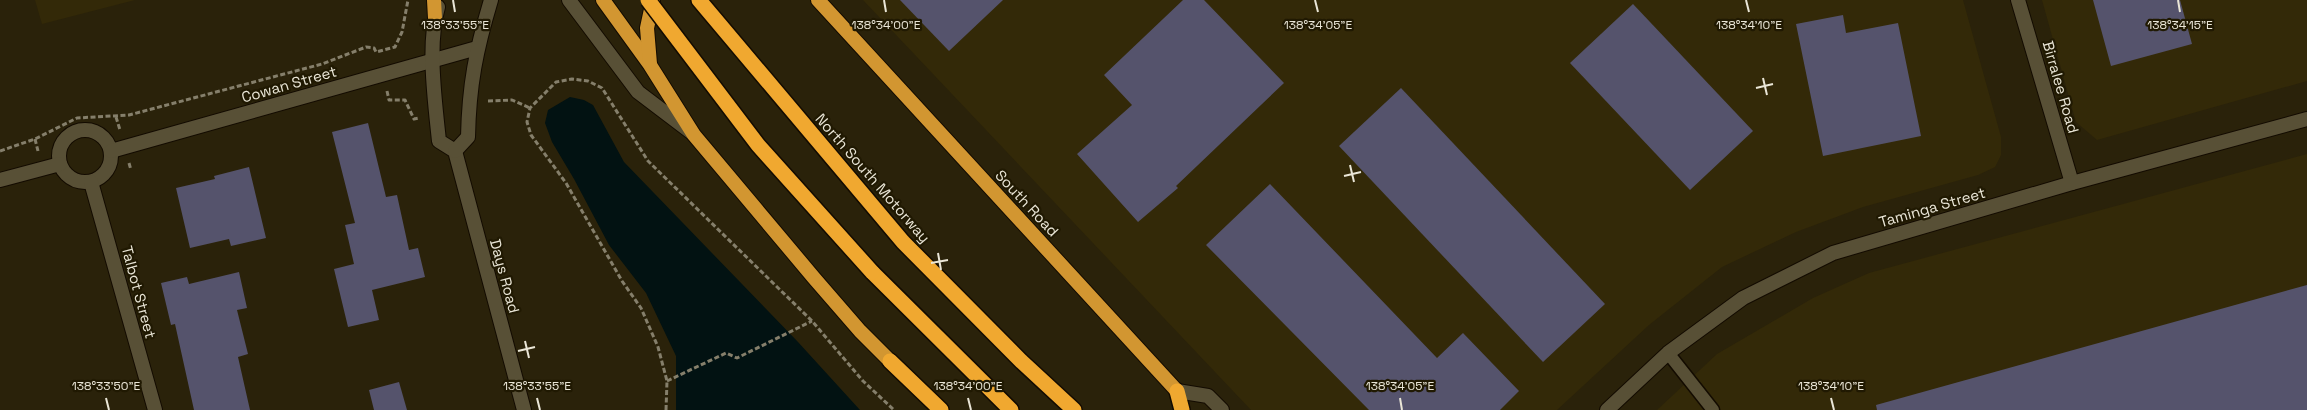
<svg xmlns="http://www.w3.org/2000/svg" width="2307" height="410" font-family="'Space Grotesk',sans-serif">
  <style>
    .built { fill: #332908 }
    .water { fill: #021212 }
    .building { fill: #55536c }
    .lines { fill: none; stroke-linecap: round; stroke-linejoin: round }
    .service-casing { stroke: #130b00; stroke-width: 15 }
    .minor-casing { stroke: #130b00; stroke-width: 16 }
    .tertiary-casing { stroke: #130b00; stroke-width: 16 }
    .trunk-casing { stroke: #130b00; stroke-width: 16 }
    .motorway-casing { stroke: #130b00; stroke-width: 18 }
    .path { stroke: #857f6b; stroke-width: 3; stroke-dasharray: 5 2.5; stroke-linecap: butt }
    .service { stroke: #585036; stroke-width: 12 }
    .minor { stroke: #585036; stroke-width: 14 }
    .tertiary { stroke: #585036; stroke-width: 14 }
    .trunk { stroke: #d29631; stroke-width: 14 }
    .motorway { stroke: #f0a830; stroke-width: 15 }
    .motorway-bridge-casing { stroke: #130b00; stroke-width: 18; stroke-linecap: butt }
    .motorway-bridge { stroke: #f0a830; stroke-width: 15 }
    .ticks { fill: none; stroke: #eae6d7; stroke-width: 2 }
    .labels { text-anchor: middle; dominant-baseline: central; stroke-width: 4.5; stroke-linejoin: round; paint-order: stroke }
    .street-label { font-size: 15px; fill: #eae6d7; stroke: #201902 }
    .ticks-label { font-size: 12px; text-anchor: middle; fill: #eae6d7; stroke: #201902; stroke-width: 4.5; stroke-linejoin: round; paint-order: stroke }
  </style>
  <rect width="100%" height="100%" fill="#2a220a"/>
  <g class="built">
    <polygon points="35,0 135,0 42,24"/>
    <polygon points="863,0 1963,0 2001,137 2001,155 1995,167 1978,175 1863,207 1796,232 1722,267 1649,325 1557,410 1251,410"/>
    <polygon points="2042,0 2307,0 2307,81 2097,140 2076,122"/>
    <polygon points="2307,154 2307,410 1657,410 1717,354 1813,298 1869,273"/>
  </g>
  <polygon class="water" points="570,97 584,100 593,105 624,162 798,342 860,410 676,410 676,356 646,293 609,245 574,179 552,142 545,123 548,110"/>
  <g class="building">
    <polygon points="900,0 1003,0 949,51"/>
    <polygon points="1183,0 1204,0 1284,83 1176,186 1178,188 1138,222 1077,154 1132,105 1104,75"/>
    <polygon points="2093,0 2180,0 2192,44 2111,66"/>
    <polygon points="1633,4 1753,131 1690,190 1570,63"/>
    <polygon points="1843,15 1846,33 1898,23 1921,136 1823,156 1796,24"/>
    <polygon points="1401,88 1605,304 1543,362 1339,146"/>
    <polygon points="368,123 386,197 397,195 409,250 418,248 425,277 372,290 379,320 348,327 334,269 354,264 345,225 355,223 332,132"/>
    <polygon points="249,167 266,238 231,246 229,239 190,248 176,188 215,179 214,176"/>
    <polygon points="1270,184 1437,358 1463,333 1519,391 1500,410 1369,410 1206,245"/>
    <polygon points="239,272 247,308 237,310 248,354 238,357 250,410 194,410 175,324 171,325 161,283 187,277 189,284"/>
    <polygon points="2307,285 2307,410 1877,410 1876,405"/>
    <polygon points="399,382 407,410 374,410 369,390"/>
  </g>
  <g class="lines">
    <g class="service-casing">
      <polyline id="service" points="1668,353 1713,410"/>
    </g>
    <g class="minor-casing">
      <g id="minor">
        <polyline points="2018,0 2072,183"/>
        <circle cx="85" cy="156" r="26"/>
        <polyline points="111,151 477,48"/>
        <polyline points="0,180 60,164"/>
        <polyline points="91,182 155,410"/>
        <polyline points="1177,391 1208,396 1222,410"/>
        <polyline points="1607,410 1668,353 1743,298 1833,253 2072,183 2307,119"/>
      </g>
    </g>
    <g class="tertiary-casing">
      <g id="tertiary">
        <polyline points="569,0 638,92 692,133"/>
        <path d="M438,7C427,44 435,102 439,141L455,151L524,410"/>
        <path d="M455,151L468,137C469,85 476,50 491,0"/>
      </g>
    </g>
    <g class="trunk-casing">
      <g id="trunk">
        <polyline points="434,0 435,18"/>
        <polyline points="603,0 650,65 694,135 814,278 860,331 890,361"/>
        <polyline points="818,0 1177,391"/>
        <polyline points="650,64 647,28 653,0"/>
      </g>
    </g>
    <g class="motorway-casing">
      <g id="motorway">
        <polyline points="699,0 903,242 1021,361 1074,410"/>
        <polyline points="872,272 1011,410"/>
        <polyline points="890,361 941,410"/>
        <polyline points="1177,391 1182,410"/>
      </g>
    </g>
    <g class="path">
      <polyline points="387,91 389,100 405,100 414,119 419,118"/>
      <polyline points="488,101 512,100 530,108"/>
      <polyline points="116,117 120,130"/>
      <polyline points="35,139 38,151"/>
      <polyline points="0,151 35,139 77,118 129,115 322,64 366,47 374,48 376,52 395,47 402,32 408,0"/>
      <polyline points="129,163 131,170"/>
      <polyline points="667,381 726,353 737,358 812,321"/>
      <polyline points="666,410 667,381 658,347 641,308 622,281 566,183 531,135 527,122 530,108 556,82 572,79 588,81 602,88 648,161 812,321 863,381 894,410"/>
    </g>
    <use href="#service" class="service"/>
    <use href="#minor" class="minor"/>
    <use href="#tertiary" class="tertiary"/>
    <use href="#trunk" class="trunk"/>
    <use href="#motorway" class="motorway"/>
    <g class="motorway-bridge-casing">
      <polyline id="motorway-bridge" points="648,0 758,145 872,272"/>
    </g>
    <use href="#motorway-bridge" class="motorway-bridge"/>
  </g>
  <path class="ticks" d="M453,0L455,12M884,0L886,12M1315,0L1318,12M1746,0L1749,12M2178,0L2180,12M1763,78L1767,95M1756,88L1773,84M1350,165L1354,182M1344,176L1361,172M938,253L941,270M931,263L948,260M525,341L529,358M518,351L535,347M106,398L109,410M537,398L540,410M968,398L971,410M1400,398L1402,410M1831,398L1834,410"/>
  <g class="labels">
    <g class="street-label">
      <text transform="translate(289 84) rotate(-16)">Cowan Street</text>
      <text transform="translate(2061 87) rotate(74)">Birralee Road</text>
      <text transform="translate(873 178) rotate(49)">North South Motorway</text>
      <text transform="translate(1027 203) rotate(47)">South Road</text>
      <text transform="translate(1932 207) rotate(-16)">Taminga Street</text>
      <text transform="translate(505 276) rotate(75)">Days Road</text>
      <text transform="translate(139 292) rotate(75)">Talbot Street</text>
    </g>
  </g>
  <g class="ticks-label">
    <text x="455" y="29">138°33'55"E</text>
    <text x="886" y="29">138°34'00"E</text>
    <text x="1318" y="29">138°34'05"E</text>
    <text x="1749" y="29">138°34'10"E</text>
    <text x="2180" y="29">138°34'15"E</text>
    <text x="106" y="390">138°33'50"E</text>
    <text x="537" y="390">138°33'55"E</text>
    <text x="968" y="390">138°34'00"E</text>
    <text x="1400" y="390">138°34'05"E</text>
    <text x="1831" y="390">138°34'10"E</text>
  </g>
</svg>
